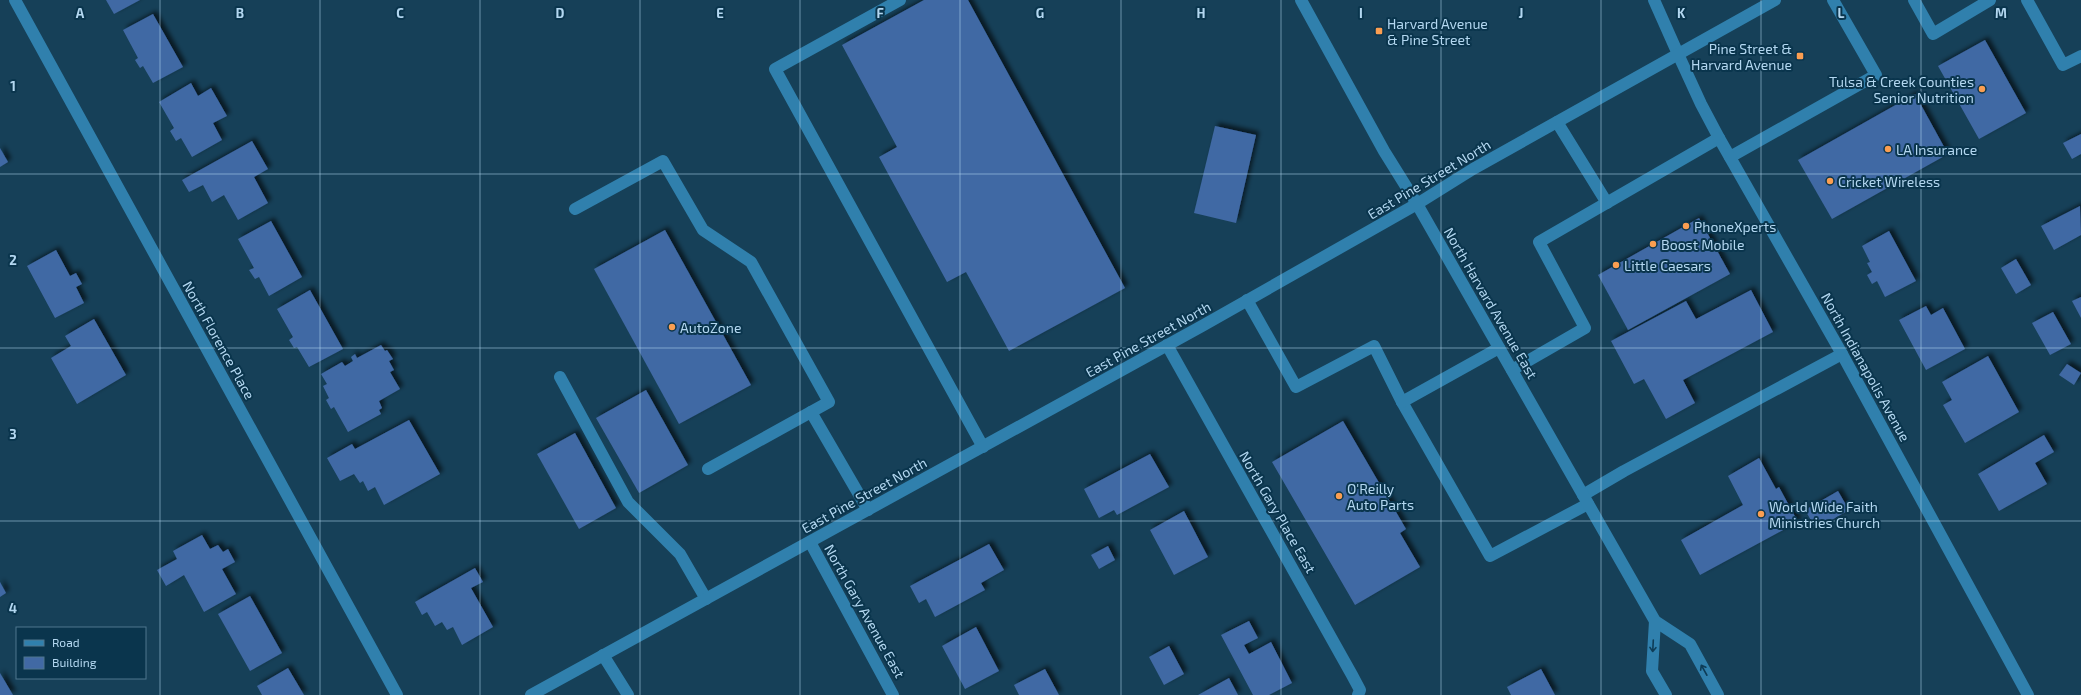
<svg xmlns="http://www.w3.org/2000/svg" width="2081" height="695" font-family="'Exo 2',sans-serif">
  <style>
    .building { fill: #4169a4; filter: url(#shadow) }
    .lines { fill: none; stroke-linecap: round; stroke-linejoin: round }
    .lane { stroke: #3080ad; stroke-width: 12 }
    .street { stroke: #3080ad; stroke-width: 12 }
    .secondary { stroke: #3080ad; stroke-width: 12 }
    .oneway { stroke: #0e3c57 }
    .grid { fill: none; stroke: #b3d7f0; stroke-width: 1; stroke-opacity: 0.55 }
    .poi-dot { fill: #fb9e51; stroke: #0a354d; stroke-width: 1.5 }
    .labels { text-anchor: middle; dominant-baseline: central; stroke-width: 4; stroke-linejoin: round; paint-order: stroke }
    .poi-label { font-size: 14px; fill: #b3d7f0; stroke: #0a354d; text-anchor: start }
    .street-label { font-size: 14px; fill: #b3d7f0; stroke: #0a354d }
    .grid-label { font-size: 13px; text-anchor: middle; font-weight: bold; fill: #b3d7f0; stroke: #0a354d; stroke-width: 4; stroke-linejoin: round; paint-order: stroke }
  </style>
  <defs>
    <filter id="shadow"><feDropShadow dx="3.5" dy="-3.5" stdDeviation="2" flood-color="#0009"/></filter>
  </defs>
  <rect width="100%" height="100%" fill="#164058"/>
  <g class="building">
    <polygon points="106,0 140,0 114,14"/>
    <polygon points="924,0 968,0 1125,288 1009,351 966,272 947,282 879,157 897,147 842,45"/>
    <polygon points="153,14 183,67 153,83 143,66 140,68 135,60 138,58 123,30"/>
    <polygon points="1985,40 2026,113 1979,139 1938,66"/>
    <polygon points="191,83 198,96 211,88 227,116 213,123 222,140 192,157 181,138 176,141 170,131 174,128 159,102"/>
    <polygon points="1915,94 1948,154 1832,219 1798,160"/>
    <polygon points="1215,126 1256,135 1236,223 1194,213"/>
    <polygon points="2081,134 2081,154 2072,159 2063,143"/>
    <polygon points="252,141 268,169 254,177 268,203 238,220 224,195 212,202 203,185 189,192 182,180"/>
    <polygon points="0,148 8,162 0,167"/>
    <polygon points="2080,206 2081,235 2054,250 2041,226"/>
    <polygon points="1699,218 1730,274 1628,330 1598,275"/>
    <polygon points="271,221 302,277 269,296 259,277 255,279 249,270 254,268 238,239"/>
    <polygon points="665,230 751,385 679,424 594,269"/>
    <polygon points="1889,231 1916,281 1885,297 1877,281 1872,284 1867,275 1872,272 1867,263 1870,262 1862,246"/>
    <polygon points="56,250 70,276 76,273 82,284 76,287 84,303 55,318 27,266"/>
    <polygon points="2016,259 2031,285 2016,294 2001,268"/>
    <polygon points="310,290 343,349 309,367 297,347 294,348 289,340 293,337 277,309"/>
    <polygon points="1751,290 1773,332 1683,380 1695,403 1666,419 1644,379 1634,384 1611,341 1686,301 1696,319"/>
    <polygon points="2081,297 2081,318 2072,301"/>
    <polygon points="1926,306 1931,315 1943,308 1965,349 1926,370 1899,320"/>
    <polygon points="2053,312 2071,344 2050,355 2032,323"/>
    <polygon points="94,319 126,375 77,404 51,358 71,346 65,336"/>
    <polygon points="381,345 385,351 387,350 393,359 389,361 394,370 390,372 400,389 379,401 382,408 379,410 381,414 348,432 334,407 331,409 326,400 329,398 323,386 327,384 321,374 342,362 345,366 353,361 351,357 355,354 357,358"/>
    <polygon points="1988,356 2019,412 1965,443 1943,405 1952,400 1942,382"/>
    <polygon points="2067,364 2081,373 2074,385 2059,375"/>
    <polygon points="646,390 688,465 639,493 596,418"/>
    <polygon points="409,420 440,474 384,505 375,487 368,491 363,481 360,483 354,474 340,481 327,458 352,444 355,449"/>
    <polygon points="1343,421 1406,529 1400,533 1420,567 1355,605 1272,462"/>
    <polygon points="575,433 616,508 579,529 537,454"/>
    <polygon points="2044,435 2054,452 2035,463 2047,484 1999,511 1978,474"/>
    <polygon points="1150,454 1169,487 1117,515 1114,510 1099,518 1084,489"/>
    <polygon points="1759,458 1776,489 1779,487 1798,522 1700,575 1681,540 1743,505 1728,476"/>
    <polygon points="1838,491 1849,510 1816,529 1805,510"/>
    <polygon points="1184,511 1208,557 1174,575 1150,530"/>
    <polygon points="202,535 210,549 218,545 223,552 228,549 235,562 222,569 236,594 204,612 184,575 166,586 157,570 177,559 173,551"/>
    <polygon points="989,544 1004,570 981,583 985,590 935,617 926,599 919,603 910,586"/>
    <polygon points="1108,546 1115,560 1099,569 1091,555"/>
    <polygon points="475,568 483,582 471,588 493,627 462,645 453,627 447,630 442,622 435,626 427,612 422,615 415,602"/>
    <polygon points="0,582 6,593 0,597"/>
    <polygon points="250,596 282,653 250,671 218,614"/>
    <polygon points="1249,621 1258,638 1244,645 1249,654 1271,642 1292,683 1269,695 1253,695 1221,635"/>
    <polygon points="976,627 999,671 965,689 942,646"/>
    <polygon points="1169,646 1184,674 1164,685 1149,657"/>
    <polygon points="288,668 304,695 262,695 257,686"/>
    <polygon points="1045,669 1059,695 1019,695 1014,685"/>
    <polygon points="1541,669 1555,695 1511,695 1507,687"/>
    <polygon points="0,673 13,695 0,695"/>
    <polygon points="1229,678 1238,695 1198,695"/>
  </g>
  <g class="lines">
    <g class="lane">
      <polyline points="900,0 775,69 983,447"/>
      <polyline points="1654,0 1678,54"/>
      <polyline points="1914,0 1933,34 1990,0"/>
      <polyline points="2027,0 2063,65 2081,56"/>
      <polyline points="1557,122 1607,203"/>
      <polyline points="1730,157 1876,75 1833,0"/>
      <polyline points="575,209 663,161 703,230 751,262 829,402 708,469"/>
      <polyline points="1247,300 1296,387 1374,346 1402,402 1490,556 1588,504"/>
      <polyline points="1512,370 1585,328 1539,242 1719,138"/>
      <polyline points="560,377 628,502 680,554 706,599"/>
      <polyline points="1402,402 1499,348"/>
      <polyline points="811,412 868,510"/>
      <polyline points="1583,495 1624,471 1842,354"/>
      <polyline points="603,655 628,695"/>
    </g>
    <g class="street">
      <polyline points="15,0 397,695"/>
      <polyline points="1678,54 1701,104 1719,138 1842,354 2028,695"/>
      <polyline points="1167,345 1352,675 1360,690 1358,695"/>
      <polyline points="810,542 893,695"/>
    </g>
    <g class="secondary">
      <polyline points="1301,0 1384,151 1417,204 1655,621 1690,644 1718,695"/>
      <polyline points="1655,621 1652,671 1666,695"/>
      <polyline points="531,695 1202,326 1417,204 1473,169 1775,0"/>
    </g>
  </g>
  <defs><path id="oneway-shaft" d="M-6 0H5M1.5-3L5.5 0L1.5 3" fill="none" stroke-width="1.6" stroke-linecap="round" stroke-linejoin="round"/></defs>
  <g class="oneway">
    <use href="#oneway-shaft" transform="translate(1653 646) rotate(93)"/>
    <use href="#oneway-shaft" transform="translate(1704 670) rotate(-119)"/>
  </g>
  <path class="grid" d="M160,0V695M320,0V695M480,0V695M640,0V695M800,0V695M960,0V695M1121,0V695M1281,0V695M1441,0V695M1601,0V695M1761,0V695M1921,0V695M0,174H2081M0,348H2081M0,521H2081"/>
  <g class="poi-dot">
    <rect x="1375" y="27" width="8" height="8" rx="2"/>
    <rect x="1796" y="52" width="8" height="8" rx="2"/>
    <circle cx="1982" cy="89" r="4"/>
    <circle cx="1888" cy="149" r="4"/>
    <circle cx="1830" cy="181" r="4"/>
    <circle cx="1686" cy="226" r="4"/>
    <circle cx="1653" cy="244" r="4"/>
    <circle cx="1616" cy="265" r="4"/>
    <circle cx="672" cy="327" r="4"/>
    <circle cx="1339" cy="496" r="4"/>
    <circle cx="1761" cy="514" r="4"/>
  </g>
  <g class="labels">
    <g class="poi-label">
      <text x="1387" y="23">Harvard Avenue<tspan x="1387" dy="16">&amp; Pine Street</tspan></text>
      <text x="1792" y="48" text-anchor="end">Pine Street &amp;<tspan x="1792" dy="16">Harvard Avenue</tspan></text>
      <text x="1974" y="81" text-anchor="end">Tulsa &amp; Creek Counties<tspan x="1974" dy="16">Senior Nutrition</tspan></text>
      <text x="1896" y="149">LA Insurance</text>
      <text x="1838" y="181">Cricket Wireless</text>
      <text x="1694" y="226">PhoneXperts</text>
      <text x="1661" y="244">Boost Mobile</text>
      <text x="1624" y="265">Little Caesars</text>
      <text x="680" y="327">AutoZone</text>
      <text x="1347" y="488">O'Reilly<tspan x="1347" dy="16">Auto Parts</tspan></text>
      <text x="1769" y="506">World Wide Faith<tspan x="1769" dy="16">Ministries Church</tspan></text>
    </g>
    <g class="street-label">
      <text transform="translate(1429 179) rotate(-31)">East Pine Street North</text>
      <text transform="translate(1491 303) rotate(60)">North Harvard Avenue East</text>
      <text transform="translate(1148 339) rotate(-29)">East Pine Street North</text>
      <text transform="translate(219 340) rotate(61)">North Florence Place</text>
      <text transform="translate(1866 367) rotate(61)">North Indianapolis Avenue</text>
      <text transform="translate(864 495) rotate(-29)">East Pine Street North</text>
      <text transform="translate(1278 512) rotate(60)">North Gary Place East</text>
      <text transform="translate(865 611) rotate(61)">North Gary Avenue East</text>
    </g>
  </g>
  <g class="grid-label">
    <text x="80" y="18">A</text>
    <text x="240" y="18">B</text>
    <text x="400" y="18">C</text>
    <text x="560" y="18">D</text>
    <text x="720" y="18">E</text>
    <text x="880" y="18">F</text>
    <text x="1040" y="18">G</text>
    <text x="1201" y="18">H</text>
    <text x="1361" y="18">I</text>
    <text x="1521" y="18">J</text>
    <text x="1681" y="18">K</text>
    <text x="1841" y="18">L</text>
    <text x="2001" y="18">M</text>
    <text x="13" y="91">1</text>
    <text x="13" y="265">2</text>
    <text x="13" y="439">3</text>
    <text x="13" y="613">4</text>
  </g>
  <rect x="16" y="627" width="130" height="52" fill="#0a354d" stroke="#4e768e"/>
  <rect x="24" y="640" width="20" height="6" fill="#3080ad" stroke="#4e768e"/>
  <text x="52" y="647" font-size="12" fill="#b3d7f0">Road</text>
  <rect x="24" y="657" width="20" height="12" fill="#4169a4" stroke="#4e768e"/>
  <text x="52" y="667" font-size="12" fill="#b3d7f0">Building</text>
</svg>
